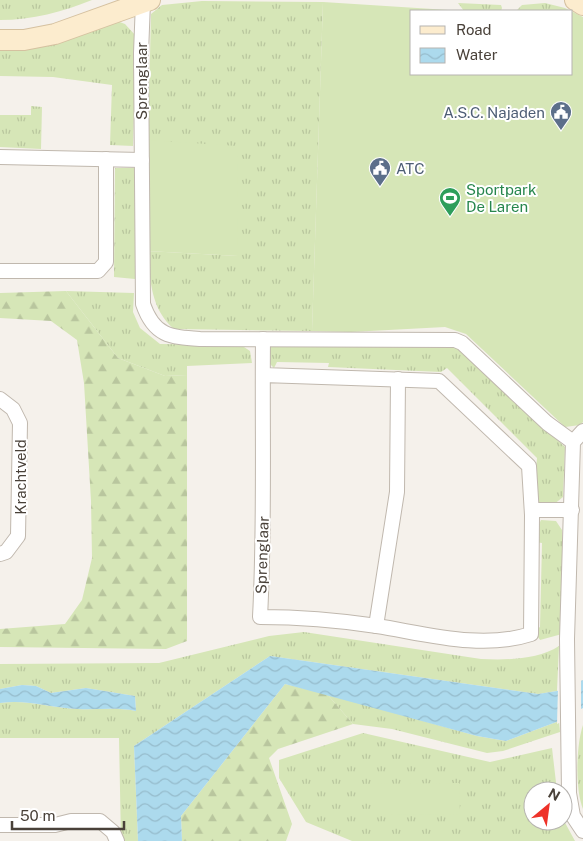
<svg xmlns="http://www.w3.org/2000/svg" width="583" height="841" font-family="'Public Sans',sans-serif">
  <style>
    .grass { fill: url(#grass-tufts) }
    .forest { fill: url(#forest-firs) }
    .pitch { fill: #d6e6b7 }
    .water { fill: url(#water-waves) }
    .pier { fill: #f5f1eb }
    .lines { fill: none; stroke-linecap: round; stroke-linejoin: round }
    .street-casing { stroke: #c0b8ae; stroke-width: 16 }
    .secondary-casing { stroke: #d5c1a0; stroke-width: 22 }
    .street { stroke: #fff; stroke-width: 14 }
    .secondary { stroke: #fcecce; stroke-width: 20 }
    .labels { text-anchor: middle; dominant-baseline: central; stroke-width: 4; stroke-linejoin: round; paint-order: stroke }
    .street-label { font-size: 15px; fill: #494139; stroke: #fff }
    .service-label { font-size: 15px; fill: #4e5e75; stroke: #fff; text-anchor: end }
    .leisure-label { font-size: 15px; fill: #27864d; stroke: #fff; text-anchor: start }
  </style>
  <defs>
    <pattern id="grass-tufts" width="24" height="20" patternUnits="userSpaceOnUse" patternTransform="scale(1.25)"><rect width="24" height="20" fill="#d6e6b7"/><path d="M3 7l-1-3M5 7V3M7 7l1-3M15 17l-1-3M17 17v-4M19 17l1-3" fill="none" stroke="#b9c69e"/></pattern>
    <pattern id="forest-firs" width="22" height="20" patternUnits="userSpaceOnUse" patternTransform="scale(1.25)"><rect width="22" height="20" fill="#d6e6b7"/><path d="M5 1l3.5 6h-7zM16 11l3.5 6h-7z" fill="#b9c69e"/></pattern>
    <pattern id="water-waves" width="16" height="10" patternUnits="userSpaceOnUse" patternTransform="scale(1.25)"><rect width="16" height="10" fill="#acdaed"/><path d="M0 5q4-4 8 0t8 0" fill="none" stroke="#96bccc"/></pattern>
  </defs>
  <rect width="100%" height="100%" fill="#f5f1eb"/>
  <g class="grass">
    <path d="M0,0H92C62,12 33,20 0,20Z"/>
    <path d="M202,1L323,2L312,331L174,329C150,308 151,281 147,251L238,256L148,140L151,14L162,5Z"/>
    <polygon points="458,3 501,5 502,8 501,11 464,11"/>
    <polygon points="545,3 565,8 583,17 583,51 572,48 572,11 516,11 522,5"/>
    <polygon points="117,21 125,24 136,36 133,146 110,145 112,85 53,77 0,76 0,44"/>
    <polygon points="31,106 42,107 41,149 0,147 0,115 31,115"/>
    <polygon points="115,168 137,168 135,279 114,277"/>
    <polygon points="66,291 134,293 133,312 140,328 160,344 241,345 250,351 252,363 187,366 187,375 165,376 118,358"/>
    <polygon points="274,344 444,346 459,349 565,447 563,497 553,505 539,504 534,499 537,458 447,368 441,372 328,367 329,363 277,362 274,368 267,361 266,351"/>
    <polygon points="541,520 556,521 562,530 562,634 540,640 534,631 540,627 542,543 535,542 536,530"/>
    <path d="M304,632L481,659C506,660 538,660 559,646L557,691L538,694L270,656L134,746L138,841H121L119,738H0V703C27,699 51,708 78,709C98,710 116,707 136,711L135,696L86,688L51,693L36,686L22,685L0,689V664L159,663L269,636Z"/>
    <polygon points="327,694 477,736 506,741 559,721 560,732 503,751 487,753 392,729 353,724"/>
    <path d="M583,725V809C575,790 576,745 583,725Z"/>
    <polygon points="363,733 490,762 552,748 557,791 533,791 533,821 563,821 563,819 575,841 352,841 306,822 279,778 279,760"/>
  </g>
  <g class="forest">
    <polygon points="66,291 118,358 165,376 187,375 187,641 166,649 0,647 0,629 65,624 82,600 92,558 91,501 84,383 77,340 51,321 0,318 0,293"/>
    <polygon points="285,684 327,694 353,724 278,749 269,758 292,824 286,841 182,841 181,816"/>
  </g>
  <g class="pitch">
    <polygon points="323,2 464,11 412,11 412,74 572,74 572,21 583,27 583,422 580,425 565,427 466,334 445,327 351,332 312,331"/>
    <polygon points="148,140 237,146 238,256 147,251"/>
    <polygon points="459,783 460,814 375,815 375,784"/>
  </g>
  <g class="water">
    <polygon points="270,656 538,694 557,691 583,680 583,708 559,721 506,741 477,736 285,684 181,816 182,841 138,841 134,746"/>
    <path d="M22,685L36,686L51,693L86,688L135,696L136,711C116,707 98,710 78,709C51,708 27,699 0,703V689Z"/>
  </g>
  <polygon class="pier" points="581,678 581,712 557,724 558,688"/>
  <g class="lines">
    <g class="street-casing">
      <g id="street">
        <path d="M143,2L141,53L143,304C154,336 170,337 200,339L455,340L462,343L547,423L573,442"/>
        <polyline points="0,157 142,160"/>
        <polyline points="0,271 98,271 106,262 106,159"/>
        <path d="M263,375L439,381L529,466L532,515L531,634C482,650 427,634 377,626C337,620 300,617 260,617C265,524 262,432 263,339"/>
        <polyline points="0,399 13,409 20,423 18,536 6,552 0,554"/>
        <polyline points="583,431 573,442 567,639 569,793 573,816 583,831"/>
        <polyline points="532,510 572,510"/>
        <polyline points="376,626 397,492 398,379"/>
        <polyline points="0,825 55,825 71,821 100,821 113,832 117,841"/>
      </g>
    </g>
    <g class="secondary-casing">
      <g id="secondary">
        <polyline points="575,0 583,5"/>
        <polyline points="0,40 24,40 55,34 150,0"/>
      </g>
    </g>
    <use href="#street" class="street"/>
    <use href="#secondary" class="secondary"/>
  </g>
  <defs>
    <g id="civic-pin" transform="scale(1.125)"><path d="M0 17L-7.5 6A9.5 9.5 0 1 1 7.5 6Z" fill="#5c6f8a" stroke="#fff"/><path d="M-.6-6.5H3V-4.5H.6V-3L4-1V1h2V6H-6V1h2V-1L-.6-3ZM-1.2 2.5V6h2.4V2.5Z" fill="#fff"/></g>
    <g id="stadium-pin" transform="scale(1.125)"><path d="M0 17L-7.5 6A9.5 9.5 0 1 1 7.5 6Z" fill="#2e9e5b" stroke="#fff"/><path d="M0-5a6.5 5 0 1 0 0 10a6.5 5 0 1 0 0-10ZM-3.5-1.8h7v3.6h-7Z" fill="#fff"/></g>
  </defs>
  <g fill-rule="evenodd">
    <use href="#civic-pin" x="561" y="112"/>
    <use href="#civic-pin" x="380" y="168"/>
    <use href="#stadium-pin" x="450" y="198"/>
  </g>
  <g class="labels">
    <g class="street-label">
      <text transform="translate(141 81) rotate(-90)">Sprenglaar</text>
      <text transform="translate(20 477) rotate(-90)">Krachtveld</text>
      <text transform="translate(262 555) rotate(-88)">Sprenglaar</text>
    </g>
    <g class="service-label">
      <text x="545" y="112">A.S.C. Najaden</text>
      <text x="396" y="168" text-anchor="start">ATC</text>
    </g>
    <g class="leisure-label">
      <text x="466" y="189">Sportpark<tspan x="466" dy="17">De Laren</tspan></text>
    </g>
  </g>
  <rect x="410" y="10" width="162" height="65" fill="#ffffff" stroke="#b6b3b0"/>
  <rect x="420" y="26" width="25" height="8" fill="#fcecce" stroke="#b6b3b0"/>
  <text x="456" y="35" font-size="15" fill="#494139">Road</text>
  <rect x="420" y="48" width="25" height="15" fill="url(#water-waves)" stroke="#b6b3b0"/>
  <text x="456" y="60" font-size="15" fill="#494139">Water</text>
  <g transform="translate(548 806) rotate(29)"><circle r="24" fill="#ffffff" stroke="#b6b3b0"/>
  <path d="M0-4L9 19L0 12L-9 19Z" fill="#ee3229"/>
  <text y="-8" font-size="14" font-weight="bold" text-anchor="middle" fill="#494139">N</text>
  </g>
  <path d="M12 821v8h112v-8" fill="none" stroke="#494139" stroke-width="2.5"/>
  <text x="20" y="821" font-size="15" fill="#494139" stroke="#ffffff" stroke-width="4" paint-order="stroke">50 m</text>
</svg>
